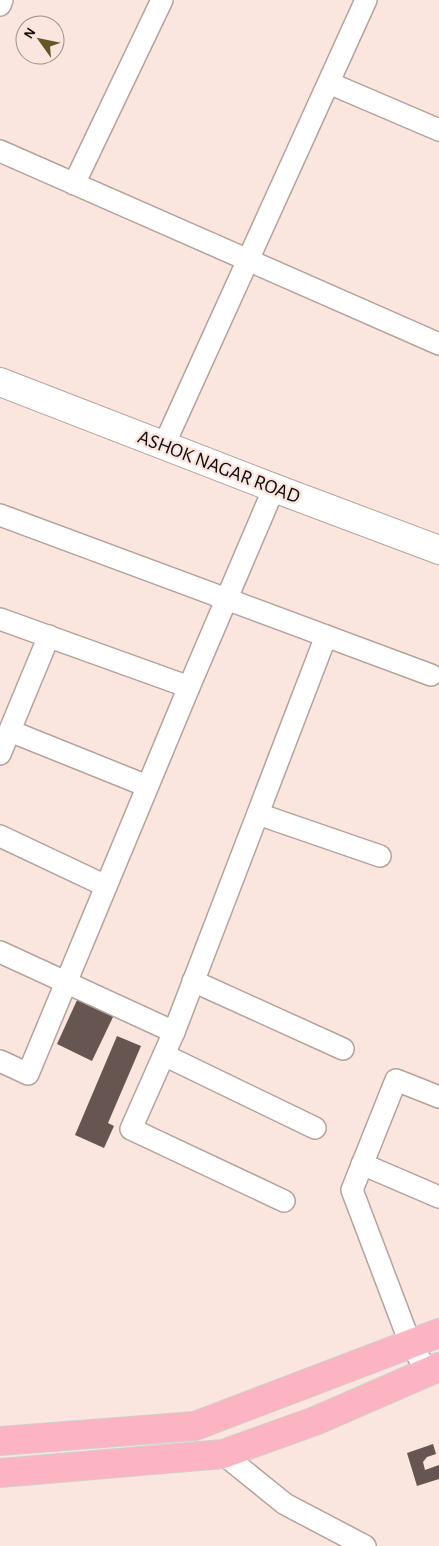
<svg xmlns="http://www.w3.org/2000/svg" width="439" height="1546" font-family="'Alegreya Sans',sans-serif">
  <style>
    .building { fill: #665551 }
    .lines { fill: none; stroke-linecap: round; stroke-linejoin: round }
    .street-casing { stroke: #b4a29b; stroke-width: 24 }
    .secondary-casing { stroke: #b4a29b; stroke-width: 30 }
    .primary-casing { stroke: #d0cfce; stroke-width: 30 }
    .street { stroke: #fff; stroke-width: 21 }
    .secondary { stroke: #fff; stroke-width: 28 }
    .primary { stroke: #fcb3c2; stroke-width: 28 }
    .labels { text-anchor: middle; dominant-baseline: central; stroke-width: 5; stroke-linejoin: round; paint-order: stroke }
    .street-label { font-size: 20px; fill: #130d0b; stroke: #fae6df }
  </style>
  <rect width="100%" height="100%" fill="#fae6df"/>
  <g class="building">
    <polygon points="78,998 114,1015 92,1061 57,1044"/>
    <polygon points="117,1036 141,1046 108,1123 114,1126 104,1148 75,1135"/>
    <polygon points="433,1444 436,1454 427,1457 423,1462 425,1470 439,1465 439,1479 417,1486 407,1453"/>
  </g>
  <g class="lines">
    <g class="street-casing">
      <g id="street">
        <polyline points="0,5 2,0"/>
        <polyline points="329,83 439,130"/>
        <polyline points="0,151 439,344"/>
        <polyline points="74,184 162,0"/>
        <polyline points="164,445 366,0"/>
        <polyline points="0,515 431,675"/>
        <polyline points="0,619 189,687"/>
        <polyline points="10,731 147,786"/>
        <polyline points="0,754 49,636"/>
        <polyline points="258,814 380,856"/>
        <polyline points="0,836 106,886"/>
        <polyline points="0,952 174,1032 326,636"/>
        <polyline points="193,981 343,1049"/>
        <polyline points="174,1032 131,1129 284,1201"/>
        <polyline points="164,1055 315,1128"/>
        <polyline points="0,1061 28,1074 189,687 274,488"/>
        <polyline points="362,1164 439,1197"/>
        <polyline points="427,1371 410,1343 352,1190 396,1080 439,1097"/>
        <polyline points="223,1454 285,1504 365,1546"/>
      </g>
    </g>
    <g class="secondary-casing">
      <polyline id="secondary" points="0,382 274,488 439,550"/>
    </g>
    <g class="primary-casing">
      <g id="primary">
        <polyline points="0,1441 195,1426 439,1333"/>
        <polyline points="0,1473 223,1454 315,1421 439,1367"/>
      </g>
    </g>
    <use href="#street" class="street"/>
    <use href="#secondary" class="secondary"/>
    <use href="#primary" class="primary"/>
  </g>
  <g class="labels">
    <g class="street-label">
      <text transform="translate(219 467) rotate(21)">ASHOK NAGAR ROAD</text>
    </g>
  </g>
  <g transform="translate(40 40) rotate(303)"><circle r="24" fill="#fae6df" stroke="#9e8f8a"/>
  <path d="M0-4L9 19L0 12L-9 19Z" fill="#645724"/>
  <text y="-8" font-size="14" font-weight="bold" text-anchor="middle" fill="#130d0b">N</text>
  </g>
</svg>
